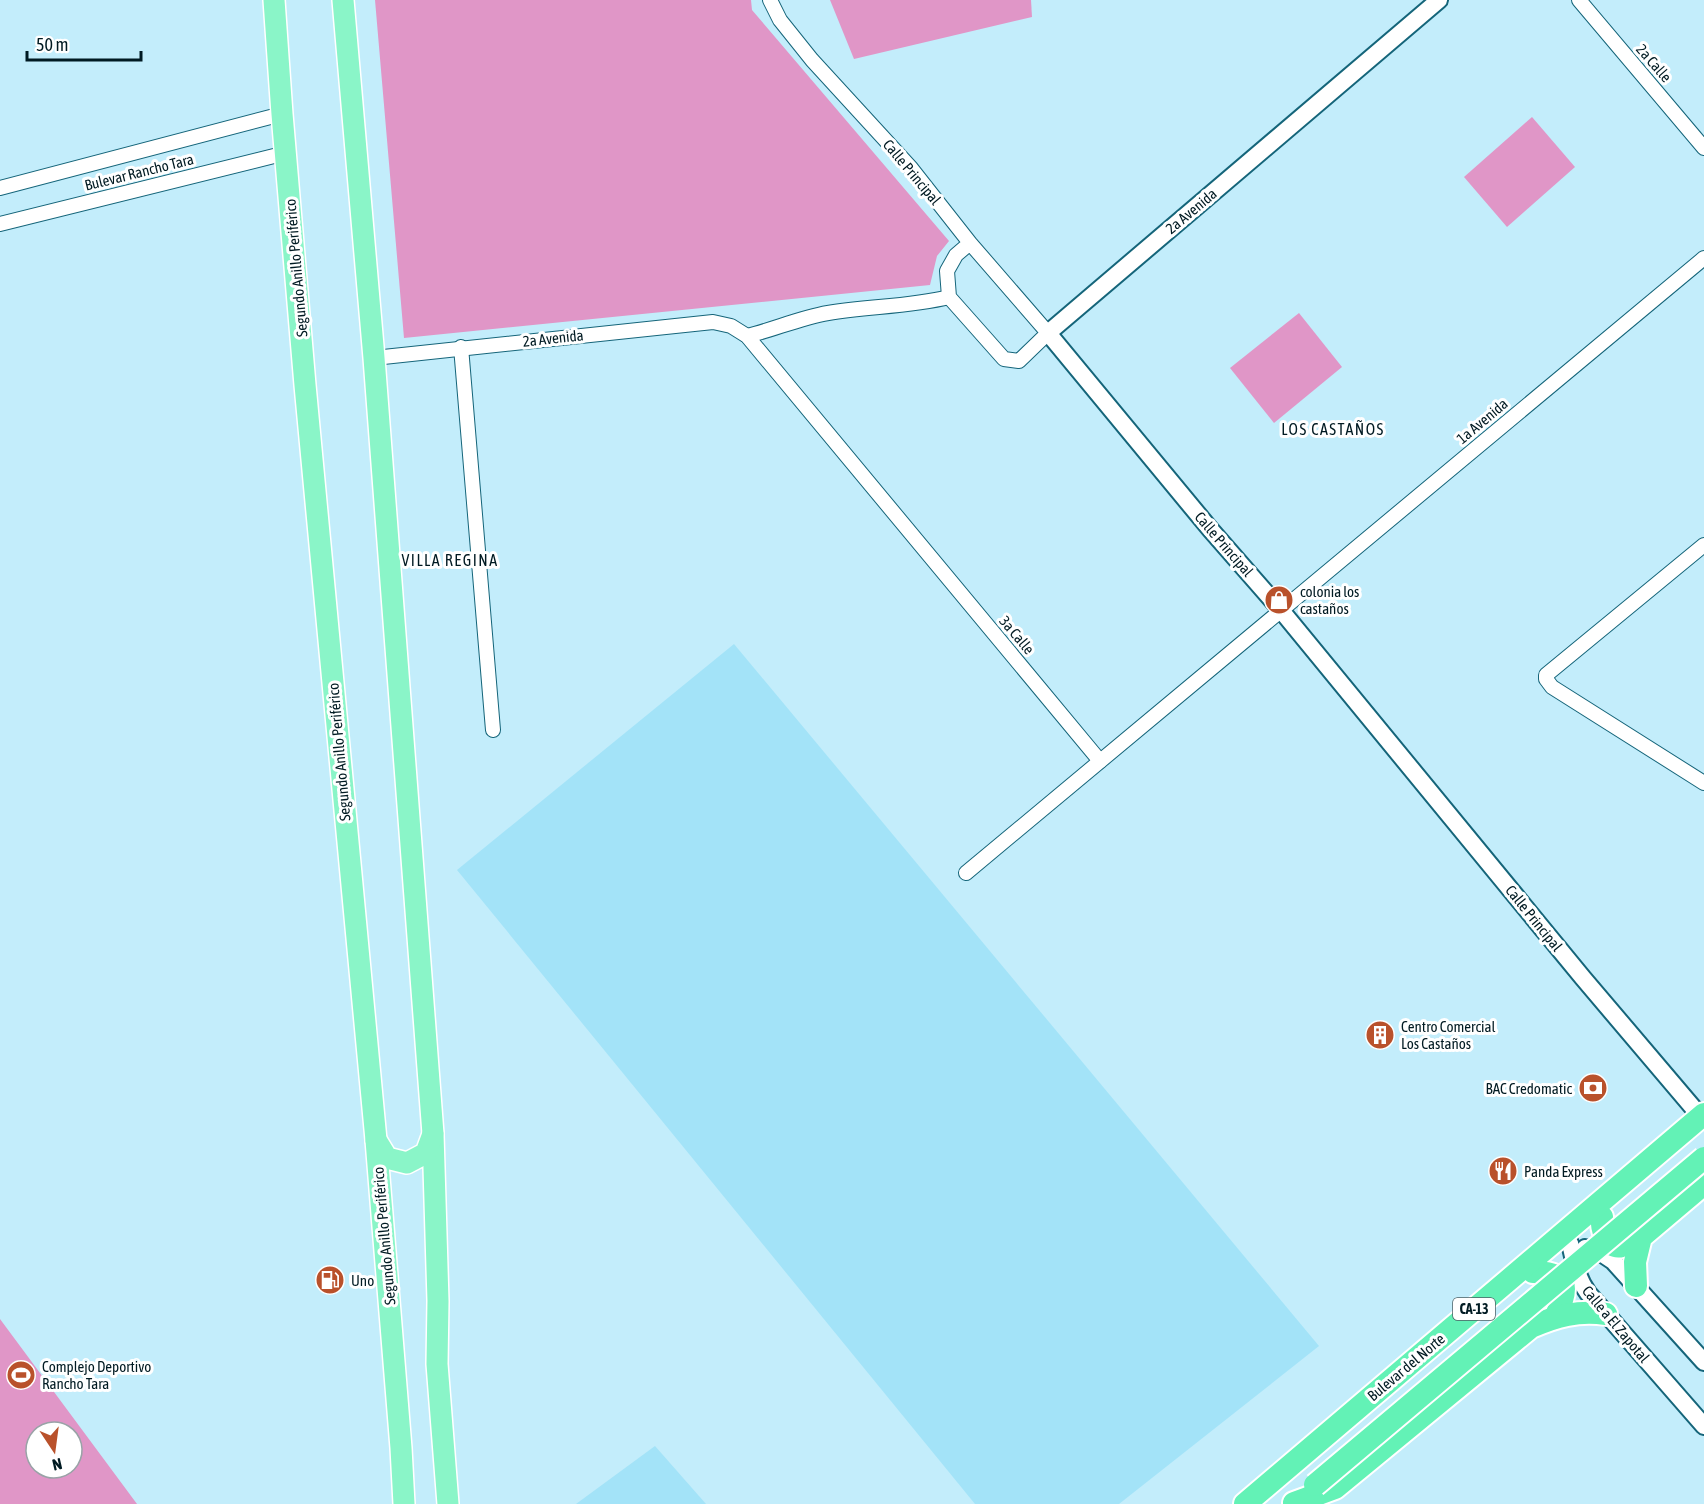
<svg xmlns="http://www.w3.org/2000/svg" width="1704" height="1504" font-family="'Asap Condensed',sans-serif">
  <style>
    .built { fill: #a3e3f8 }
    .green { fill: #e096c7; fill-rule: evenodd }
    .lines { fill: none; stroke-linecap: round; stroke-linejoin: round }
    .minor-casing { stroke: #15657a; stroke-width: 16 }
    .tertiary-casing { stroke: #15657a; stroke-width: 20 }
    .primary-casing { stroke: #fff; stroke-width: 24 }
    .trunk-casing { stroke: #fff; stroke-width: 26 }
    .minor { stroke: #fff; stroke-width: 14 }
    .tertiary { stroke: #fff; stroke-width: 16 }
    .primary { stroke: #8af5c8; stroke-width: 21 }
    .trunk { stroke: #63f2b6; stroke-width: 22 }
    .trunk-bridge-casing { stroke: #fff; stroke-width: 26; stroke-linecap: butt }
    .trunk-bridge { stroke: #63f2b6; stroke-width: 22 }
    .labels { text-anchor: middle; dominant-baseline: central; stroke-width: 6; stroke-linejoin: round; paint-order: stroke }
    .shield { fill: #fff; stroke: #4c5f64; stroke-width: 1.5 }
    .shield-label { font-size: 14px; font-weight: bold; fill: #001a22 }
    .street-label { font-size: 15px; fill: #001a22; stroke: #fff }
    .poi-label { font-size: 15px; fill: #001a22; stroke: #fff; text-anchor: start }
    .neighbourhood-label { font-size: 16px; letter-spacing: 1.5px; fill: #001a22; stroke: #fff }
  </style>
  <rect width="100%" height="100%" fill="#c3edfb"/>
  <g class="built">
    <polygon points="734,644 1319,1346 1119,1504 975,1504 457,870"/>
    <polygon points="655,1446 706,1504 576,1504"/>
  </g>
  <g class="green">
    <polygon points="375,0 751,0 752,10 949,241 937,256 930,285 404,338"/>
    <polygon points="830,0 1031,0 1032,17 854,59"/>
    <polygon points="1532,117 1575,167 1507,227 1464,177"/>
    <polygon points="1299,313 1342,367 1274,423 1230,368"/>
    <path d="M0,1319L137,1504H0ZM36,1432H72V1468H36Z"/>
  </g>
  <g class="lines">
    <g class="minor-casing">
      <g id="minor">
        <polyline points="770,0 780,20 812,60 911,168 970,243 1048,333 1019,361 1004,359 949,297 947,271 956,255 970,243"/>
        <polyline points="1579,0 1704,148"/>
        <polyline points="0,188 282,114"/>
        <polyline points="0,224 286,153"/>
        <path d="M747,336C775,329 800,318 828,313C869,306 909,307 949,297"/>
        <polyline points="461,347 493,730"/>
        <polyline points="374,358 713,322 731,326 747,336 1100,761"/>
        <polyline points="1704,545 1546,675 1546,679 1552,687 1704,783"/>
        <polyline points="966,873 1704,258"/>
      </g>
    </g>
    <g class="tertiary-casing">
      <g id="tertiary">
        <polyline points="1439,0 1048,333 1210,529 1280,609 1583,978 1701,1117"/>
        <path d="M1570,1243C1574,1261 1577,1278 1588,1293L1704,1426"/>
        <polyline points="1585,1248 1601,1253 1613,1261 1704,1362"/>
      </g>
    </g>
    <g class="primary-casing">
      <g id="primary">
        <polyline points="274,0 282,114 305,385 376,1140 401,1448 404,1504"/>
        <polyline points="343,0 374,358 433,1134 438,1301 437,1364 448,1504"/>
        <polyline points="376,1140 387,1158 407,1163 426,1153 433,1134"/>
      </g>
    </g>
    <g class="trunk-casing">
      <g id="trunk">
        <path d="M1602,1217C1601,1228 1606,1250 1622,1246C1628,1245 1635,1240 1641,1237"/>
        <path d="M1533,1272C1569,1272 1570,1288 1555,1317"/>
        <polyline points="1636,1286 1635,1262 1641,1237 1704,1184"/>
        <path d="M1294,1503L1335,1488L1531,1327C1556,1316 1578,1310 1606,1314"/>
        <polyline points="1245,1504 1704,1114"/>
      </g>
    </g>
    <use href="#minor" class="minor"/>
    <use href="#tertiary" class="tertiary"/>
    <use href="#primary" class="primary"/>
    <use href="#trunk" class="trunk"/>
    <g class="trunk-bridge-casing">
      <polyline id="trunk-bridge" points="1315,1485 1704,1158"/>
    </g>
    <use href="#trunk-bridge" class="trunk-bridge"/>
  </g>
  <defs>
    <g id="shop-disc" transform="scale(1.5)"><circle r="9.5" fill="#b9512b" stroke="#fff"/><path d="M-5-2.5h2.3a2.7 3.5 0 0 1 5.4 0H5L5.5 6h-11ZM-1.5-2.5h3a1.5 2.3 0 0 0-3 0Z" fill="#fff"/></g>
    <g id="building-disc" transform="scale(1.5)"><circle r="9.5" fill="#b9512b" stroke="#fff"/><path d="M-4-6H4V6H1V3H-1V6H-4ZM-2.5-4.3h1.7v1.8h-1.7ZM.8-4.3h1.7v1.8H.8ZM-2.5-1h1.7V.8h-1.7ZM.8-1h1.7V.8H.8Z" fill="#fff"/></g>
    <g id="bank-disc" transform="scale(1.5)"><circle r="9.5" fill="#b9512b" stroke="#fff"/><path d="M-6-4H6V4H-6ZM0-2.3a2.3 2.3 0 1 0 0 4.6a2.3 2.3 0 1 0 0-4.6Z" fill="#fff"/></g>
    <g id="restaurant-disc" transform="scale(1.5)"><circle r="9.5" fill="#b9512b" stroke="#fff"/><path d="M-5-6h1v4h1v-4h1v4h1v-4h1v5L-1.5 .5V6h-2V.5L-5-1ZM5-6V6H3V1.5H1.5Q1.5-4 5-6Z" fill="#fff"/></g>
    <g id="fuel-disc" transform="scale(1.5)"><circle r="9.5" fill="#b9512b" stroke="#fff"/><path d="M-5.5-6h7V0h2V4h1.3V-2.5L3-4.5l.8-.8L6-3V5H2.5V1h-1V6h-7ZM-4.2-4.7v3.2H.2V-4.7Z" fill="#fff"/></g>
    <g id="stadium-disc" transform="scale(1.5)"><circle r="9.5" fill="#b9512b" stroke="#fff"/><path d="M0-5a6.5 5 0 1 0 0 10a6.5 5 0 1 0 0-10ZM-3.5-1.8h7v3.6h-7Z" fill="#fff"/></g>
  </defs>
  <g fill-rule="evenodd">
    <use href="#shop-disc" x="1279" y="600"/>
    <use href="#building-disc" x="1380" y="1035"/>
    <use href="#bank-disc" x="1593" y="1088"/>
    <use href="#restaurant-disc" x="1503" y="1171"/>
    <use href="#fuel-disc" x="330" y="1280"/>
    <use href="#stadium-disc" x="21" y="1375"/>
  </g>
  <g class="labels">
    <rect class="shield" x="1453" y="1298" width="42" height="22" rx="4.5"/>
    <g class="shield-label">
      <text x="1474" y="1309">CA-13</text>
    </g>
    <g class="street-label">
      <text transform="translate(1654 63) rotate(49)">2a Calle</text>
      <text transform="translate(139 172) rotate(-14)">Bulevar Rancho Tara</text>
      <text transform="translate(912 172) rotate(50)">Calle Principal</text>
      <text transform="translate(1191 211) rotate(-40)">2a Avenida</text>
      <text transform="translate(296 268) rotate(-95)">Segundo Anillo Periférico</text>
      <text transform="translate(553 338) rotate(-6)">2a Avenida</text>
      <text transform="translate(1482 421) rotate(-40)">1a Avenida</text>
      <text transform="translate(1224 544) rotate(49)">Calle Principal</text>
      <text transform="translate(1017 635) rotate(50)">3a Calle</text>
      <text transform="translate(339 752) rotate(-95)">Segundo Anillo Periférico</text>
      <text transform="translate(1534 918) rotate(51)">Calle Principal</text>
      <text transform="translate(384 1236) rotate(-95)">Segundo Anillo Periférico</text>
      <text transform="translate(1616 1324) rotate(50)">Calle a El Zapotal</text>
      <text transform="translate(1406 1367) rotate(-40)">Bulevar del Norte</text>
    </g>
    <g class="poi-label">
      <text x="1300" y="591">colonia los<tspan x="1300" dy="17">castaños</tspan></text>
      <text x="1401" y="1026">Centro Comercial<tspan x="1401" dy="17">Los Castaños</tspan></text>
      <text x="1572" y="1088" text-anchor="end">BAC Credomatic</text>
      <text x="1524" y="1171">Panda Express</text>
      <text x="351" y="1280">Uno</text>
      <text x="42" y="1366">Complejo Deportivo<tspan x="42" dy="17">Rancho Tara</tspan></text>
    </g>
    <g class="neighbourhood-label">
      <text x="1333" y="429">LOS CASTAÑOS</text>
      <text x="450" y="560">VILLA REGINA</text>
    </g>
  </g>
  <g transform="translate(54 1450) rotate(167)"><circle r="28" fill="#ffffff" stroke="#99a3a7" stroke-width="1.5"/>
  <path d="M0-4.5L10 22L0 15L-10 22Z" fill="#b9512b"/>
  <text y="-9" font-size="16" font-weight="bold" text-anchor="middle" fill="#001a22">N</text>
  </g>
  <path d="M27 51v9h114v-9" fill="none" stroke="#001a22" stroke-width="3"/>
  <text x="36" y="51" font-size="18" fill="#001a22" stroke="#ffffff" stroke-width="4.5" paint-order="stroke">50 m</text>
</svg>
